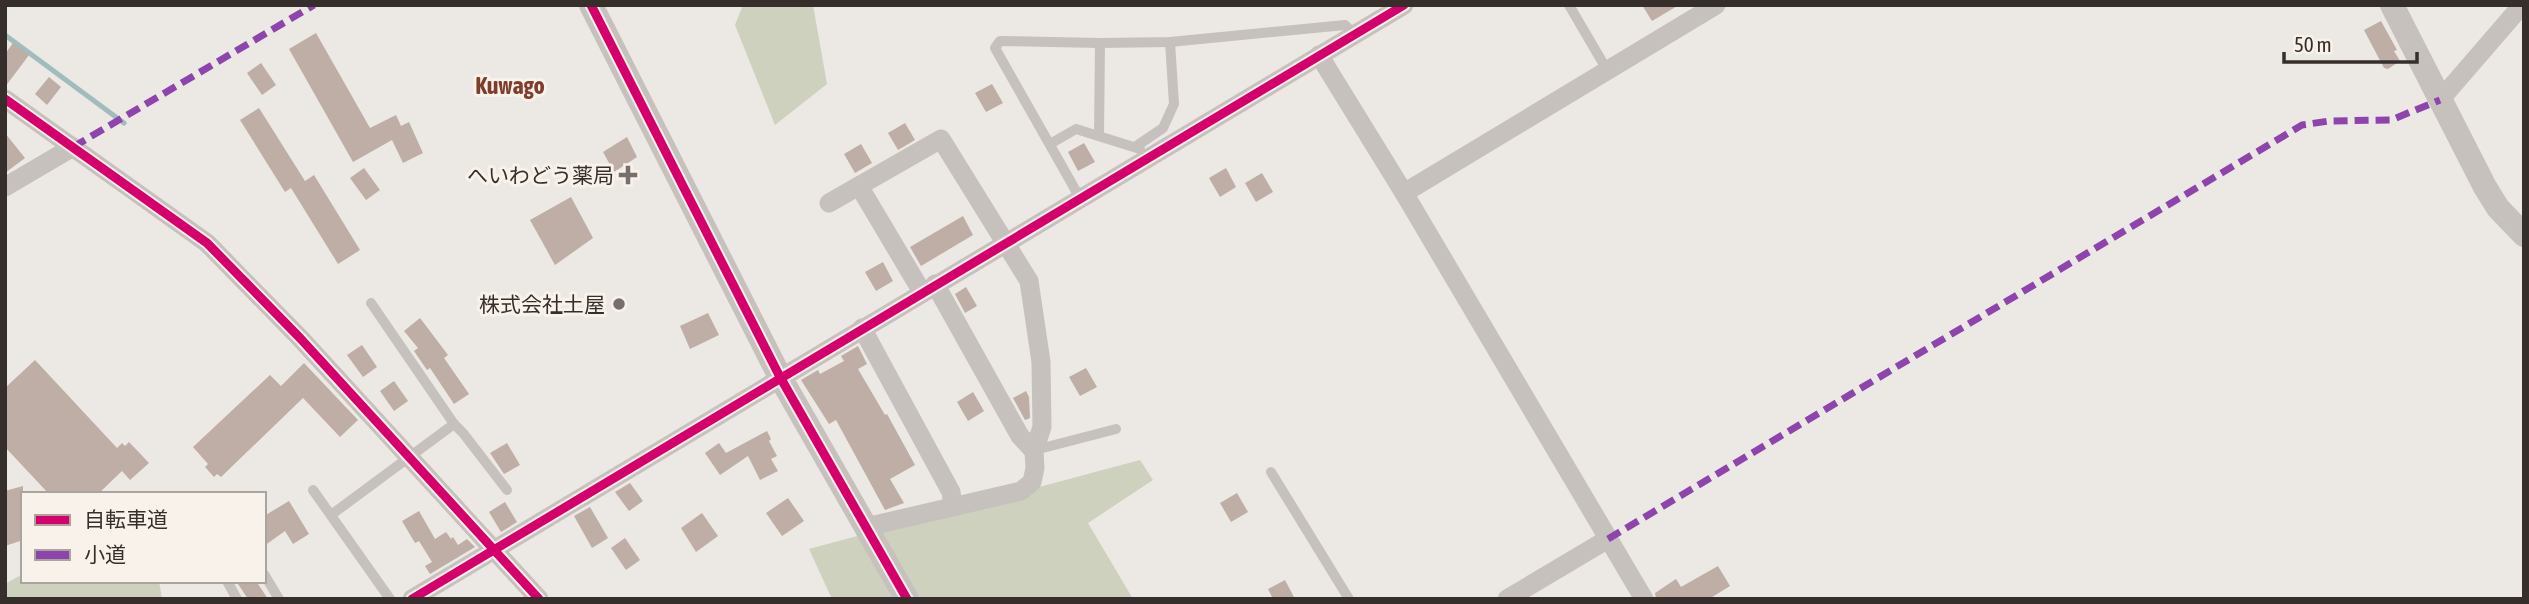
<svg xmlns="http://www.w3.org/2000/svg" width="2529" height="604" font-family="'Asap Condensed','Noto Sans JP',sans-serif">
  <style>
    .green { fill: #cdd1be }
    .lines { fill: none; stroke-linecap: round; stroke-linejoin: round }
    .stream { stroke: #a0bcbc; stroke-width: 5 }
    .building { fill: #beaea6 }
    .service { stroke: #c6c1bc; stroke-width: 10 }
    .minor { stroke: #c6c1bc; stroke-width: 19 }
    .tertiary { stroke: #c6c1bc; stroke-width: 24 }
    .quiet { stroke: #8e44ad; stroke-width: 7; stroke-dasharray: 14 7; stroke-linecap: butt }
    .cycleway-casing { stroke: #f8f2eb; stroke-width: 13 }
    .cycleway { stroke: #d6006c; stroke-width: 9 }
    .poi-dot { fill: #766f6b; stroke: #f8f2eb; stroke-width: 2.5 }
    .labels { text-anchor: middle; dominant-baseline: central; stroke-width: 6; stroke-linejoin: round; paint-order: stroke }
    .poi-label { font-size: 21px; fill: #362e2a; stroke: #f8f2eb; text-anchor: end }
    .quarter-label { font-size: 24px; font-weight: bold; fill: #7e3e2b; stroke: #f8f2eb }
  </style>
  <rect width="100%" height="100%" fill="#ece8e3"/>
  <g class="green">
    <polygon points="743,5 813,5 827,84 775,125 735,25"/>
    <polygon points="1140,460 1153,480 1088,523 1133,599 832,599 809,549"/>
    <polygon points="23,574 23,581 159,581 162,599 5,599 5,584"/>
  </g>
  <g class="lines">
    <polyline class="stream" points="5,35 124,123"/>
  </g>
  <g class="building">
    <polygon points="1642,5 1679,5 1652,21"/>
    <polygon points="2381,21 2397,50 2394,51 2400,61 2388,69 2384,68 2364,30"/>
    <polygon points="316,33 370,128 396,115 401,126 409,122 423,153 403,163 392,140 353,162 289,49"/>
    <polygon points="13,43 29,55 5,87 5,54"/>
    <polygon points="261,63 276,85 262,95 247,73"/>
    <polygon points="49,77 61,87 47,105 35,94"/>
    <polygon points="992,84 1003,103 986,112 975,93"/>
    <polygon points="259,108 305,181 314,175 360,250 338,264 291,188 285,192 240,120"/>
    <polygon points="905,123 915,140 898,150 888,133"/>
    <polygon points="5,133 25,158 5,173"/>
    <polygon points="627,137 637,157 614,172 603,152"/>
    <polygon points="1084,143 1095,162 1078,171 1068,152"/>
    <polygon points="861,144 872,163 855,173 844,154"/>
    <polygon points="364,168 380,190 366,200 350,178"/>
    <polygon points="1226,168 1236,187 1220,197 1209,178"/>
    <polygon points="1262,173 1273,192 1256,202 1245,183"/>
    <polygon points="571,197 593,238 555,265 530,220"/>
    <polygon points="963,216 973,235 921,266 910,247"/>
    <polygon points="883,262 893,281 876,291 865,272"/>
    <polygon points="966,287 977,306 965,313 955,294"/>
    <polygon points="708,313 719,335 690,349 680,326"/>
    <polygon points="420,318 448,355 444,358 469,394 454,404 430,368 427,370 414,351 418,348 404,331"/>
    <polygon points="362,345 377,367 363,377 347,355"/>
    <polygon points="858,346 867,364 858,369 885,415 887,414 915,465 890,479 904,503 885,510 836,420 829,424 801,380 818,370 820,374 844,361 841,356"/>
    <polygon points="35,360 117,448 122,443 125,446 129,442 149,463 130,480 122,471 98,494 49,494 5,447 5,388"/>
    <polygon points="304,363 358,420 340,437 303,398 221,477 217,474 214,477 205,467 208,464 193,447 270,375 281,386"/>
    <polygon points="1086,368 1097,387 1080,396 1069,377"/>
    <polygon points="394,381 408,401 394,411 380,391"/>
    <polygon points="1026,391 1029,397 1030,418 1025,420 1013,398"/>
    <polygon points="973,392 984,411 968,421 957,402"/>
    <polygon points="767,431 771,439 769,441 777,456 771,459 778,471 760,480 748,456 720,475 705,453 719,443 726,453"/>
    <polygon points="507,443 520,465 504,474 490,453"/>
    <polygon points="630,483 643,501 629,511 615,492"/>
    <polygon points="23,486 23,540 5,546 5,491"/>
    <polygon points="1237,493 1248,512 1231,522 1220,503"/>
    <polygon points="788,498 804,521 782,536 766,513"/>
    <polygon points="289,501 309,534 293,544 285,531 264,546 264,516"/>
    <polygon points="505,502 517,522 501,532 489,512"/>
    <polygon points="590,507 608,538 592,548 574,516"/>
    <polygon points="419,511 435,539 446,532 451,539 453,537 458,545 467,539 475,547 430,574 425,566 432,562 419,541 415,543 402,521"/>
    <polygon points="702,513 718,536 696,552 681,528"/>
    <polygon points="625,538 640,560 626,570 611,548"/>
    <polygon points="1718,566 1730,586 1709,599 1656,599 1655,593 1676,579 1681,587"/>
    <polygon points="1285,580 1295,599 1273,599 1268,589"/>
    <polygon points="236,581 256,581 268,599 248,599"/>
  </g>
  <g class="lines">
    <g class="service">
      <polyline points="1569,5 1607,70"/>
      <polyline points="1099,135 1100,43"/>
      <polyline points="1050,144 1076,129 1140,149"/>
      <polyline points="1135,147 1163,128 1174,104 1170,42"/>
      <polyline points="1080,198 995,48 1000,41 1100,43 1170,42 1345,25 1354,34"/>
      <polyline points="371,303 454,424 463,433 507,490"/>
      <polyline points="1035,450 1116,429"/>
      <polyline points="1271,472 1349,599"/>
      <polyline points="313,490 390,599"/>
      <polyline points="331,515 454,424"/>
      <polyline points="264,574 279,599"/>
      <polyline points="227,581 237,599"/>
    </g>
    <g class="minor">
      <polyline points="1319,55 1404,193 1644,599"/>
      <polyline points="5,99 207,243 300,338 539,599"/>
      <polyline points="2440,100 2522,5"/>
      <polyline points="859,186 922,292"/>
      <polyline points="5,187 73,147"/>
      <polyline points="1404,193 1716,5"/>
      <polyline points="829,203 941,139 1029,281 1041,362 1042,427 1034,451 1035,468 1032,482 1021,491 866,527"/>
      <polyline points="935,284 1020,436 1034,451"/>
      <polyline points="862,328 951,492 953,506"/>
      <polyline points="412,599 1404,5"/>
      <polyline points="1507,599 1608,539"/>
    </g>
    <g class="tertiary">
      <polyline points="591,5 780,377 907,599"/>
      <polyline points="2392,5 2485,187 2498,208 2524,235"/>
    </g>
    <g class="quiet">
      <polyline points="73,147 314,5"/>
      <polyline points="1608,539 2302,125 2329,121 2391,120 2440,100"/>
    </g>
    <g class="cycleway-casing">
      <g id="cycleway">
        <polyline points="591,5 780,377 907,599"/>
        <polyline points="5,99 207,243 300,338 539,599"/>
        <polyline points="412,599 1404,5"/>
      </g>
    </g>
    <use href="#cycleway" class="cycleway"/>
  </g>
  <g class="poi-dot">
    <path d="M624.5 164.5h7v7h7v7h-7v7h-7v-7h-7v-7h7z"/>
    <circle cx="619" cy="304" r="7"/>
  </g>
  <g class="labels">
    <g class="poi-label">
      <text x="614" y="175">へいわどう薬局</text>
      <text x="605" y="304">株式会社土屋</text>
    </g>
    <g class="quarter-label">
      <text x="510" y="85">Kuwago</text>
    </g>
  </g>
  <rect width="2529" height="604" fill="none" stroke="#362e2a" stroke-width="14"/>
  <rect x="21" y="492" width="245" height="91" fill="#f8f2eb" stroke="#aaa49e" stroke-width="2"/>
  <rect x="35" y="515" width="35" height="10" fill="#d6006c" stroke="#aaa49e" stroke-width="2"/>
  <text x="84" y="527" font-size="21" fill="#362e2a">自転車道</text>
  <rect x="35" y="550" width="35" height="10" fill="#8e44ad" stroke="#aaa49e" stroke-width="2"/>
  <text x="84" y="562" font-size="21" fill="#362e2a">小道</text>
  <path d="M2284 52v10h133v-10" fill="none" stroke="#362e2a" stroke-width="3.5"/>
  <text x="2294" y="52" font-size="21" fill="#362e2a" stroke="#f8f2eb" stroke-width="5" paint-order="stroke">50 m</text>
</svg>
